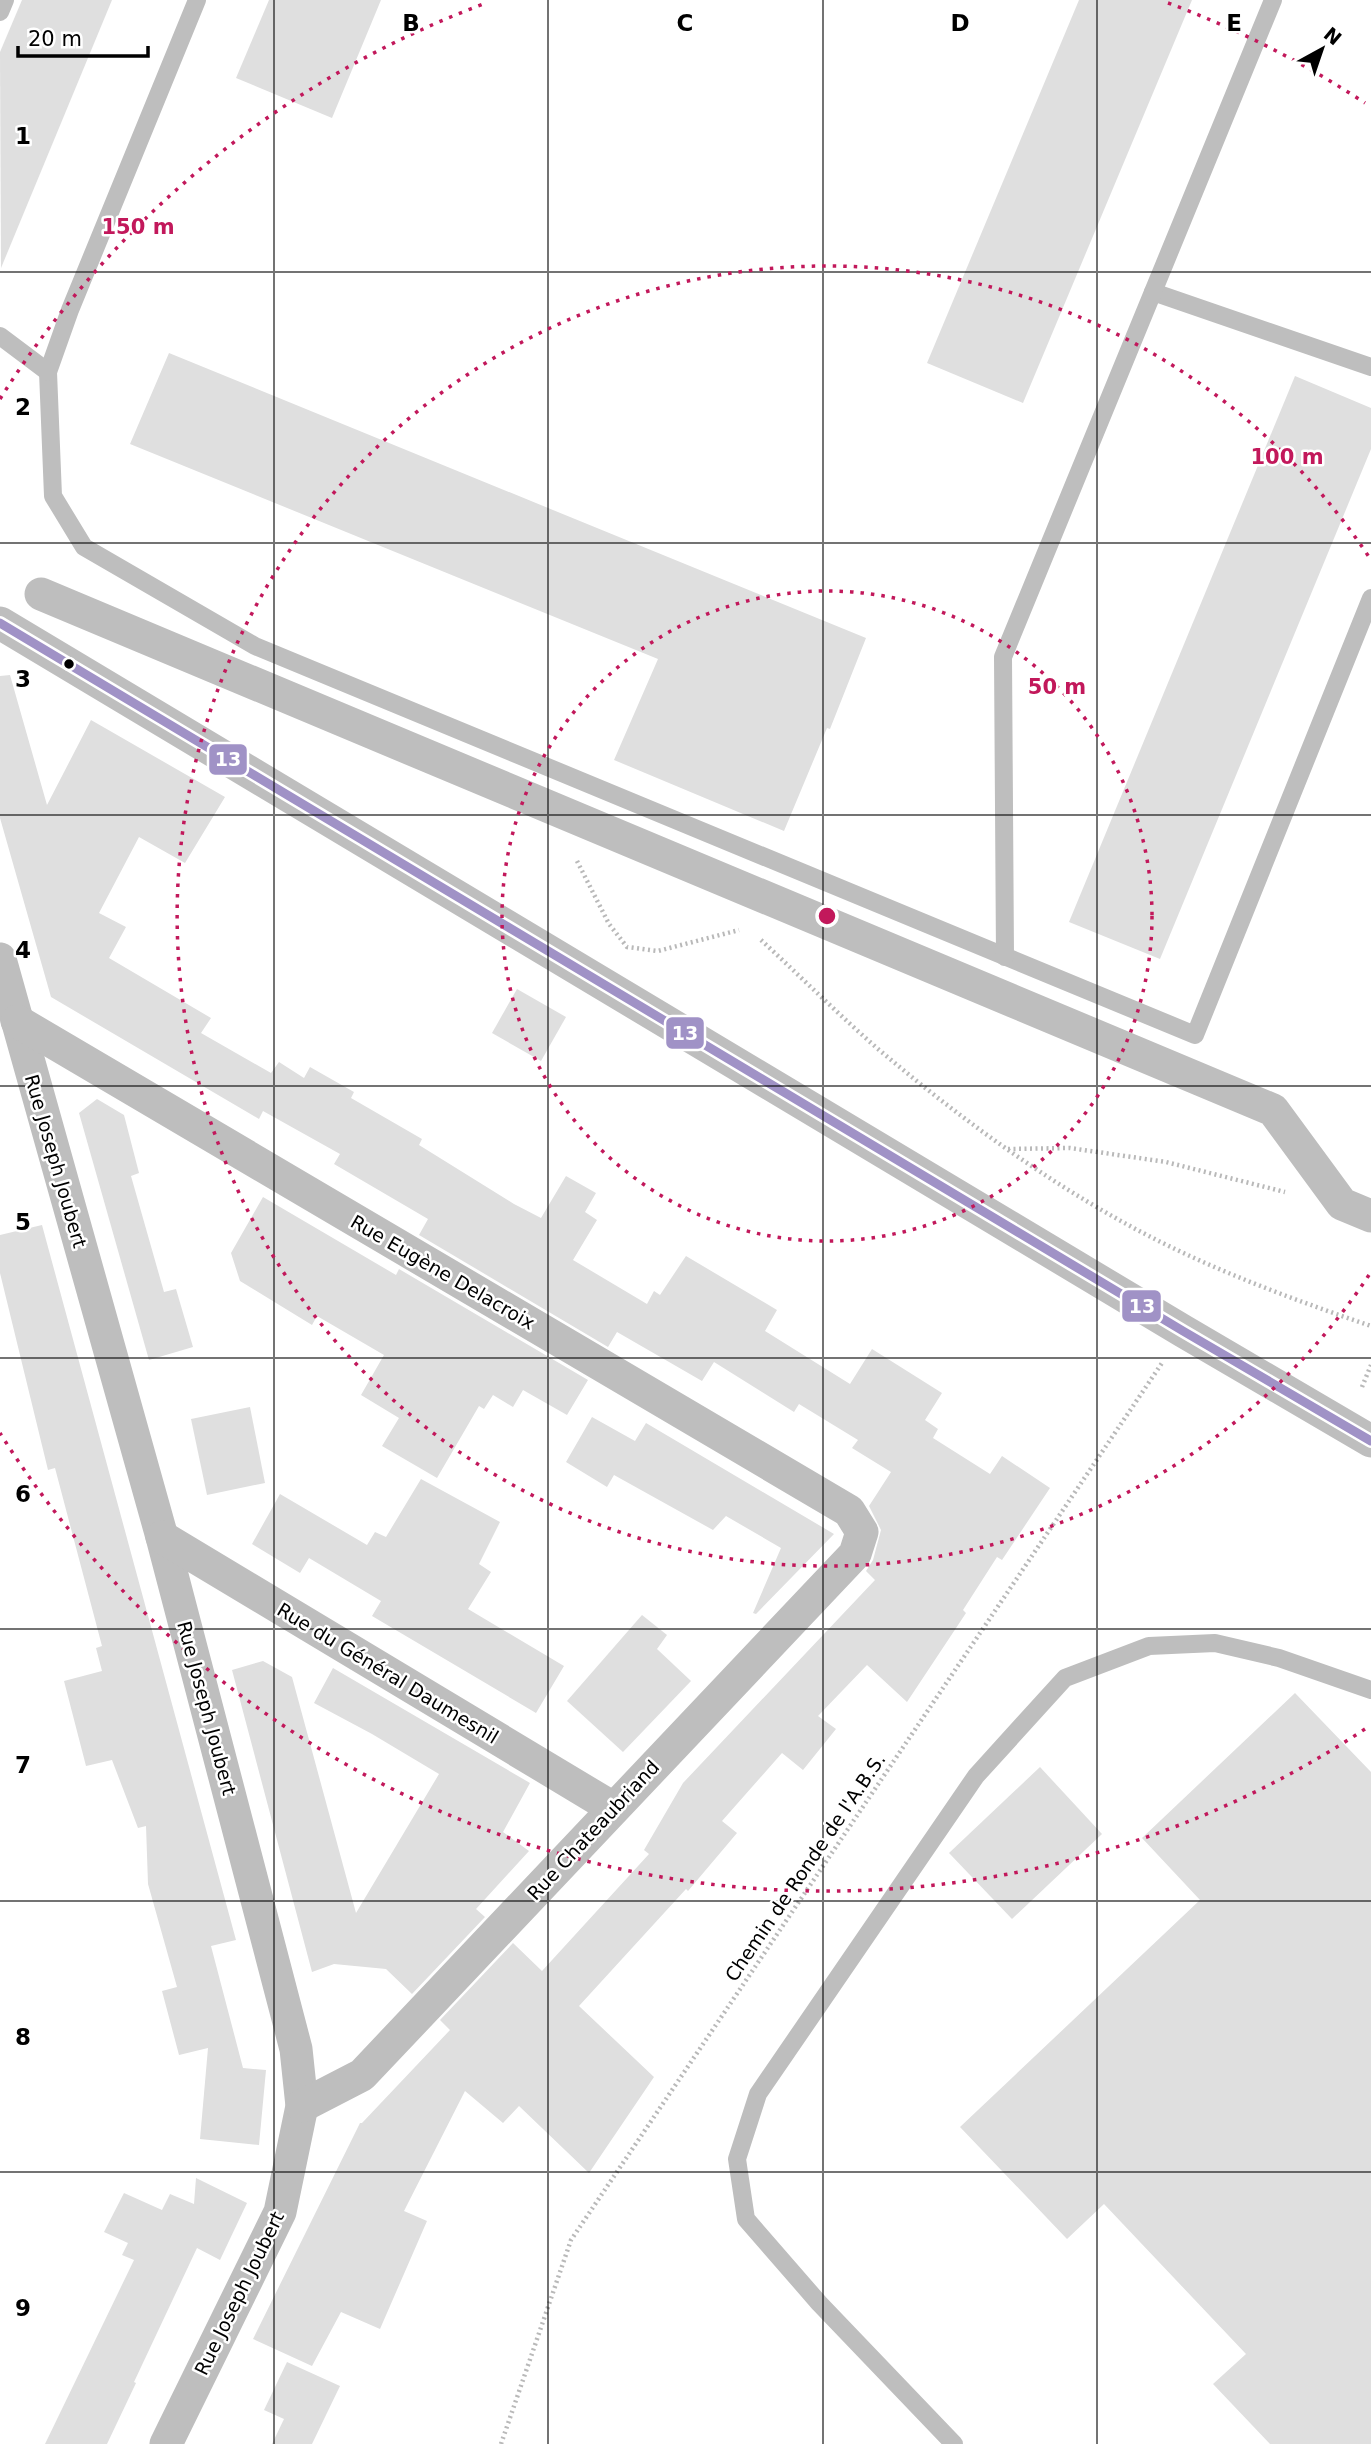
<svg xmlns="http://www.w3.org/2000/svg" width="1371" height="2444" font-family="'DejaVu Sans',sans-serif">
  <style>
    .building { fill: #dfdfdf }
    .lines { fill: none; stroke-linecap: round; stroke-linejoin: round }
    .path { stroke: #b9b9b9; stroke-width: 4.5; stroke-dasharray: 2 3.5; stroke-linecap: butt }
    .lane { stroke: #bebebe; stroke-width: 18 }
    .street { stroke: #bebebe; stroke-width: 33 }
    .bus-1-casing { stroke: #fff; stroke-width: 14 }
    .bus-1 { stroke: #a092c6; stroke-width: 9 }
    .grid { fill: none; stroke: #000; stroke-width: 2; stroke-opacity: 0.55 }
    .ring { fill: none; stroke: #c2185b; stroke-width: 3.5; stroke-dasharray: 3.5 7 }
    .bus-dot { fill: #000; stroke: #fff; stroke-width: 2.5 }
    .labels { text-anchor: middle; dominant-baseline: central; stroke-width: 5; stroke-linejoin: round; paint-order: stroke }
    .street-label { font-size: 19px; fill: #000; stroke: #fff }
    .grid-label { font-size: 23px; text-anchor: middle; font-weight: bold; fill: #000; stroke: #fff; stroke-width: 5; stroke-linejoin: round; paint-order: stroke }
    .centre { fill: #c2185b; stroke: #fff; stroke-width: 3.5 }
    .ring-label { font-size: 21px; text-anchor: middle; font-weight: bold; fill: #c2185b; stroke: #fff; stroke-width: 5; stroke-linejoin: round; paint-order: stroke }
    .line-badge { stroke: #fff; stroke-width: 2.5 }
    .badge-label { font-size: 19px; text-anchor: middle; font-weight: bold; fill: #fff }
  </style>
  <rect width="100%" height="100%" fill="#fff"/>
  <g class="building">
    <polygon points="22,0 112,0 1,268 0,52"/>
    <polygon points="269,0 381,0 332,118 236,78"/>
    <polygon points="1079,0 1192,0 1023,403 927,363"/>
    <polygon points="169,353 866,638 830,729 827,728 784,831 614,760 658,659 130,444"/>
    <polygon points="1295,376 1371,408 1371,449 1160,959 1069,922"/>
    <polygon points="10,675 47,805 91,720 225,797 185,863 139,837 99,913 126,927 109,958 211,1018 201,1033 271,1073 279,1062 304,1078 310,1067 354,1092 351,1098 422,1139 419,1145 514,1204 541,1218 566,1176 596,1193 585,1212 597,1220 573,1260 647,1304 654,1291 660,1295 686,1256 777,1310 765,1331 850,1384 872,1349 942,1393 925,1420 938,1429 933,1438 990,1474 1002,1456 1050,1488 1002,1560 997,1557 963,1610 966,1613 907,1702 867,1665 818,1716 836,1729 803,1770 782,1753 722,1821 737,1833 688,1891 686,1889 579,2006 654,2077 589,2173 519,2106 503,2123 465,2091 404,2211 427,2221 380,2329 341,2312 312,2366 253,2339 360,2123 362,2123 450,2030 440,2020 513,1943 542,1971 649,1854 644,1850 683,1783 875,1580 866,1571 873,1560 881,1530 869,1506 891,1472 852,1448 858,1440 799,1404 794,1412 714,1362 702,1381 617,1332 608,1347 419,1235 428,1219 334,1164 340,1154 263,1111 259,1119 51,997 0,818 0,676"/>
    <polygon points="517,989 566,1017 541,1061 492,1033"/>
    <polygon points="97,1099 124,1115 139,1173 131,1176 164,1292 176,1289 193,1347 149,1360 79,1113"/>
    <polygon points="263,1197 396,1275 399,1269 588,1380 567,1415 523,1390 513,1407 493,1395 484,1409 479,1406 437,1478 382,1446 399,1418 361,1395 384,1355 317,1316 312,1325 240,1281 231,1253"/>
    <polygon points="42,1225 236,1940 211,1946 243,2068 266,2070 259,2145 200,2139 208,2048 179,2055 162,1991 177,1987 148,1884 146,1826 138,1828 112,1760 86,1766 64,1681 102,1671 96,1648 102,1646 55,1468 48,1470 0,1273 0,1235"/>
    <polygon points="250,1407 265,1483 207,1495 191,1419"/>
    <polygon points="592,1417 635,1441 646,1423 834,1534 756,1614 753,1613 781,1548 726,1516 713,1530 614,1475 607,1487 566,1462"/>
    <polygon points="421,1479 500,1522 479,1564 491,1572 468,1609 564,1666 536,1713 372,1616 381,1601 309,1558 300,1573 252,1544 280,1494 367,1545 375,1532 386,1537"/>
    <polygon points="642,1615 667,1635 657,1649 691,1681 623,1752 567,1701"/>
    <polygon points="263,1661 292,1677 356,1913 439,1774 372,1734 314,1703 333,1668 530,1783 503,1832 529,1851 476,1909 485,1917 412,1994 386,1969 334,1964 312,1972 232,1670"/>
    <polygon points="1295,1693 1371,1772 1371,2444 1270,2444 1213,2384 1246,2354 1104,2204 1067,2239 960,2127 1200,1900 1142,1838"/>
    <polygon points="1040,1767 1102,1834 1012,1919 949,1853"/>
    <polygon points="196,2178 247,2203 220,2260 197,2248 134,2382 136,2383 107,2444 45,2444 134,2260 122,2255 128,2243 104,2232 124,2193 162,2210 170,2194 194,2204"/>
    <polygon points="287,2362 340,2386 312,2444 272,2444 284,2419 264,2410"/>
  </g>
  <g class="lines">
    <g class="path">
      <polyline points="577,861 609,924 627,947 658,951 739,930"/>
      <path d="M761,940C800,976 838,1014 878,1049C956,1115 1040,1177 1130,1226C1207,1268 1289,1298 1371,1326"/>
      <polyline points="1008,1149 1070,1148 1166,1162 1285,1192"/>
      <polyline points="1362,1387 1371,1365"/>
      <polyline points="501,2444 571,2240 1162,1363"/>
    </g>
    <g class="lane">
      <polyline points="197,0 70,310 48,372 53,496 84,547 255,646 1195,1035 1371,598"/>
      <polyline points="0,12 5,0"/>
      <polyline points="1153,292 1371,367"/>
      <polyline points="0,336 48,372"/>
      <polyline points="1005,957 1003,657 1273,0"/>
      <polyline points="954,2444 819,2303 746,2219 737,2159 758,2094 976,1776 1065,1678 1149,1646 1215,1643 1279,1658 1371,1690"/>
    </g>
    <g class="street">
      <polyline points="41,594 1273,1110 1342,1204 1371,1216"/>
      <polyline points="0,623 1183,1331 1371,1441"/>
      <polyline points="0,959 162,1537 296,2049 302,2106 280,2212 166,2444"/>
      <polyline points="17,1021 849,1511 862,1532 855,1554 362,2075 302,2106"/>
      <polyline points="162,1537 613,1808"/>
    </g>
    <g class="bus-1-casing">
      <polyline id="bus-1" points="0,623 1183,1331 1371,1441"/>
    </g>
    <use href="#bus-1" class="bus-1"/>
  </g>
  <path class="grid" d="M274,0V2444M548,0V2444M823,0V2444M1097,0V2444M0,272H1371M0,543H1371M0,815H1371M0,1086H1371M0,1358H1371M0,1629H1371M0,1901H1371M0,2172H1371"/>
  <g class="ring">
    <circle cx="827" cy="916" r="325"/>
    <path d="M1369 1275A650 650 0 1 1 1369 557"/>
    <path d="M1365 1729A975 975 0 0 1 0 1433M0 399A975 975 0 0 1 486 3M1168 3A975 975 0 0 1 1365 103"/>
  </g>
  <circle class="bus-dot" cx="69" cy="664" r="6"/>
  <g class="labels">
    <g class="street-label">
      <text transform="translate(56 1161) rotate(74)">Rue Joseph Joubert</text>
      <text transform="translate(443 1272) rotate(30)">Rue Eugène Delacroix</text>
      <text transform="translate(388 1673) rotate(31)">Rue du Général Daumesnil</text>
      <text transform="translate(207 1708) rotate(75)">Rue Joseph Joubert</text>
      <text transform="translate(593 1830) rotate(-47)">Rue Chateaubriand</text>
      <text transform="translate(805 1867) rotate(-56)">Chemin de Ronde de l'A.B.S.</text>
      <text transform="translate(239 2293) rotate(-64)">Rue Joseph Joubert</text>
    </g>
  </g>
  <g class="grid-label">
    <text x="411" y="31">B</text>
    <text x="685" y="31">C</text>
    <text x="960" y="31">D</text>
    <text x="1234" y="31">E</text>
    <text x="23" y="144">1</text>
    <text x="23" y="415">2</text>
    <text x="23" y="687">3</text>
    <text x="23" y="958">4</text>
    <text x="23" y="1230">5</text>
    <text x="23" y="1502">6</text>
    <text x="23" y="1773">7</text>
    <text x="23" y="2045">8</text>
    <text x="23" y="2316">9</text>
  </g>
  <circle cx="827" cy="916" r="10" class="centre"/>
  <g class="ring-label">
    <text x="138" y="234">150 m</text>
    <text x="1287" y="464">100 m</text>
    <text x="1057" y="694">50 m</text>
  </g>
  <g class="line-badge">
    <rect x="208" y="743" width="40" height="33" rx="7" fill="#a092c6"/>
    <rect x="665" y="1016" width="40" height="34" rx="7" fill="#a092c6"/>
    <rect x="1121" y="1289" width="41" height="34" rx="7" fill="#a092c6"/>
  </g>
  <g class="badge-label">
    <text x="228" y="766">13</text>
    <text x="685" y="1040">13</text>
    <text x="1142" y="1313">13</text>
  </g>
  <g transform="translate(1322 49) rotate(40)" stroke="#ffffff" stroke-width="5" paint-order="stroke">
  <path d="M0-5L12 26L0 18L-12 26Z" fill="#000000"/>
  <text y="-10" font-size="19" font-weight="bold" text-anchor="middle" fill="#000000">N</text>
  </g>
  <path d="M18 46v10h130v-10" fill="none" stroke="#000000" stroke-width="3.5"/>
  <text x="28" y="46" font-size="21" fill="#000000" stroke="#ffffff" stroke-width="5" paint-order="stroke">20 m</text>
</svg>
